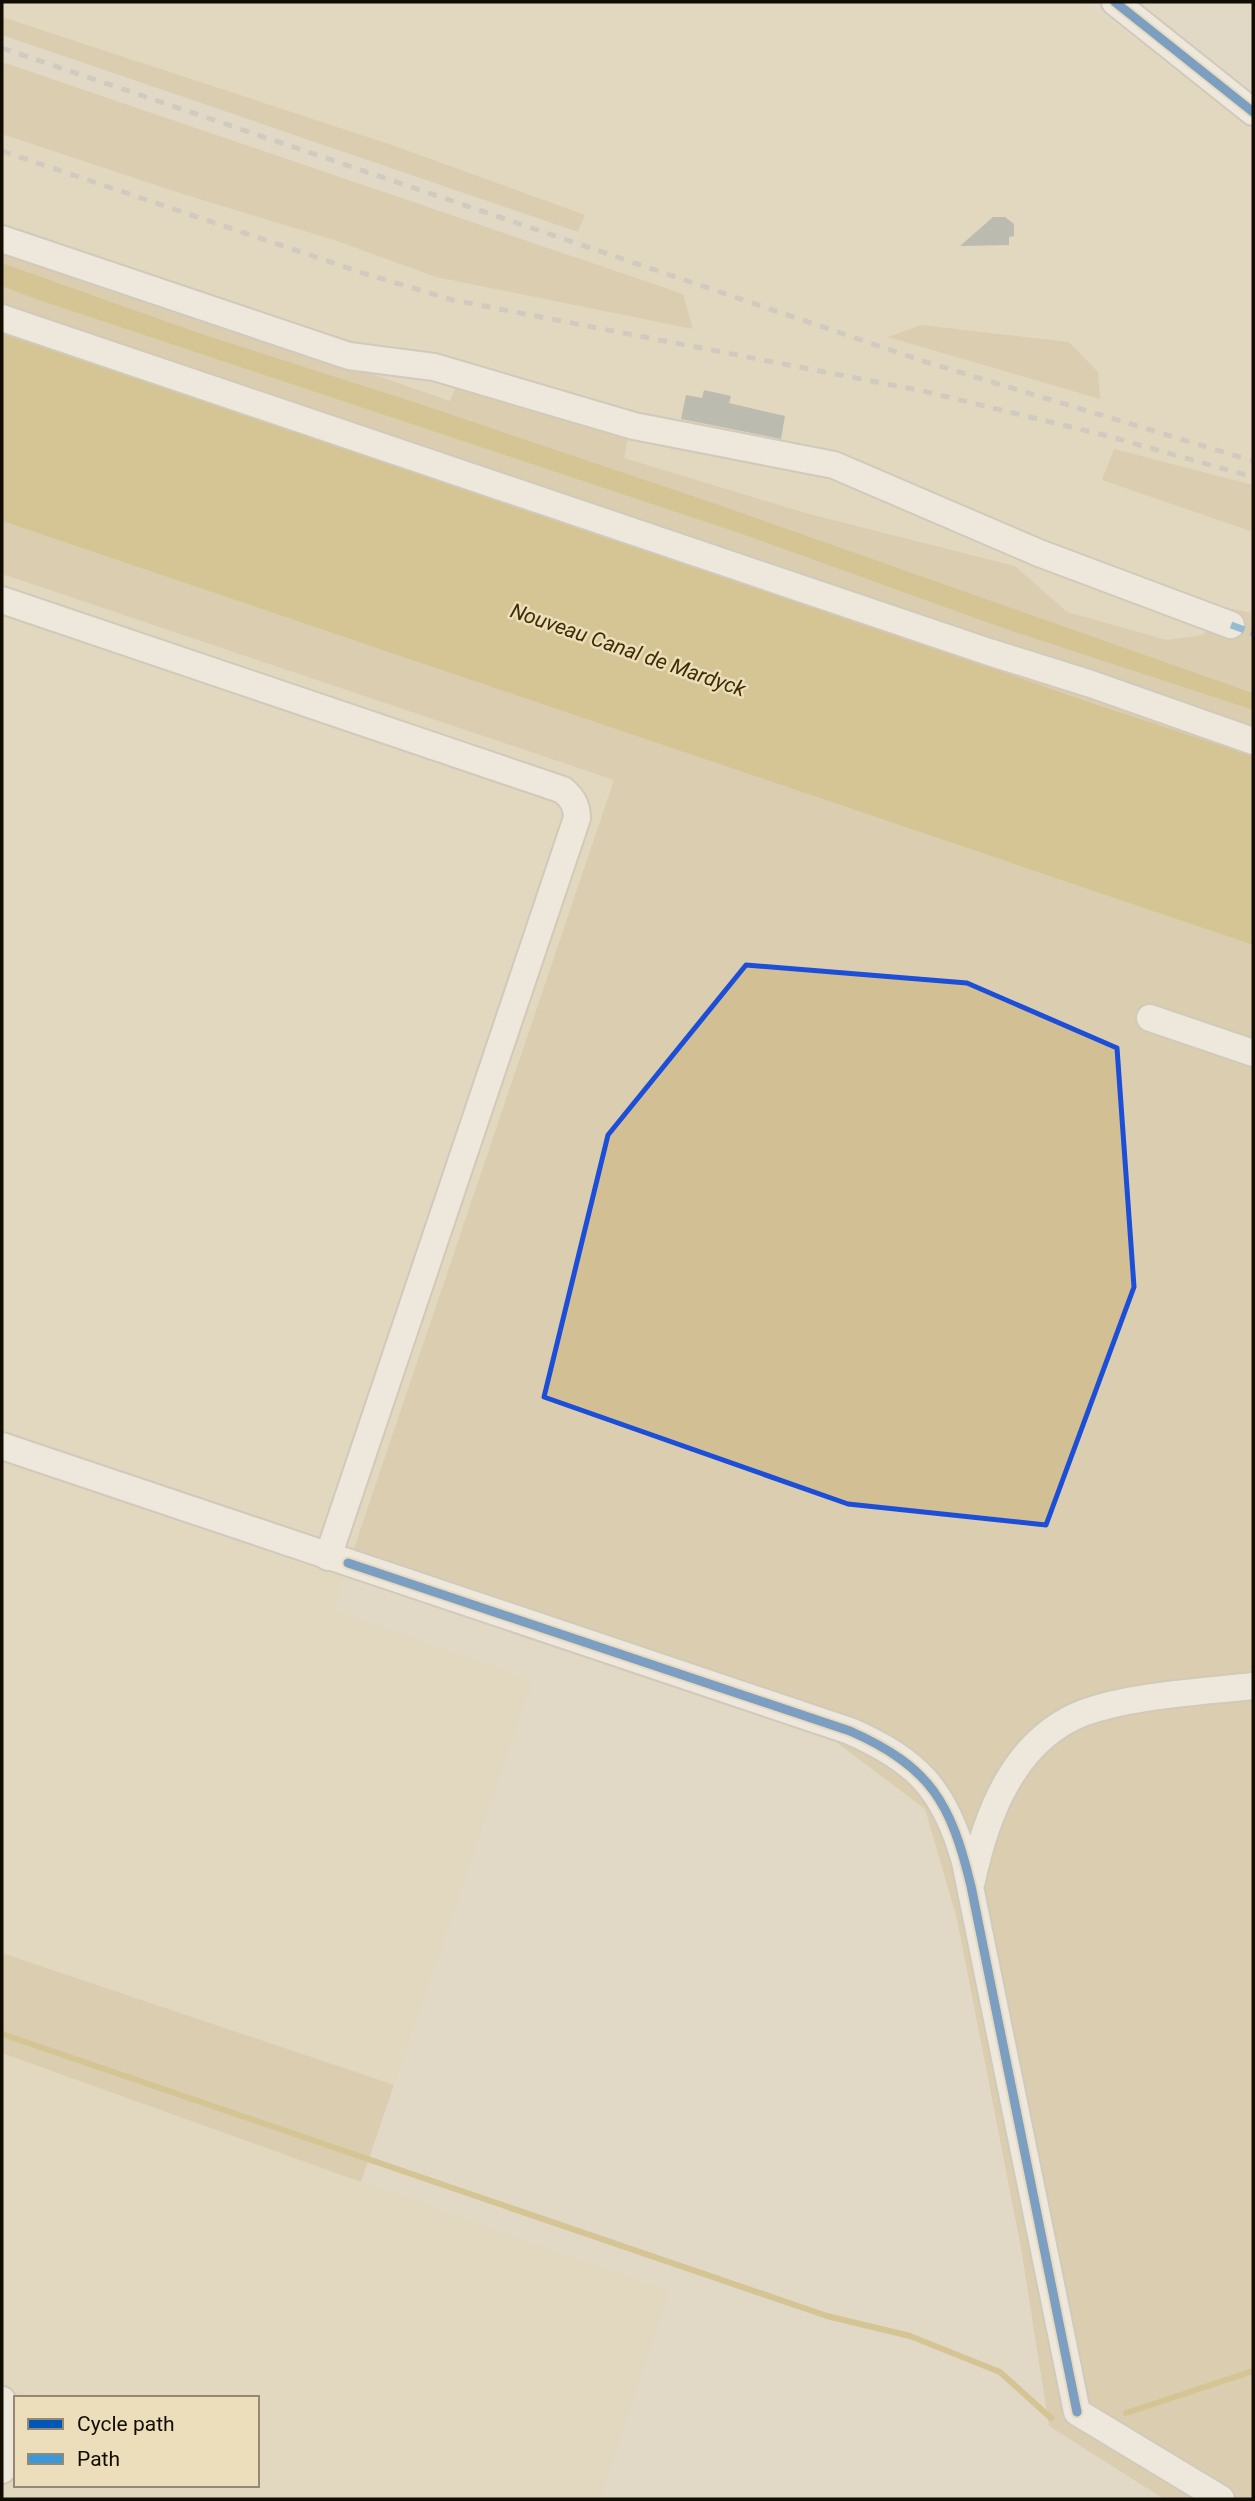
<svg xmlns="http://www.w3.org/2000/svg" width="1255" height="2501" font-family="Roboto,sans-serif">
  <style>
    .built { fill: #e3d6b6; fill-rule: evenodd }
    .green { fill: #d2c094 }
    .water { fill: #c6aa58 }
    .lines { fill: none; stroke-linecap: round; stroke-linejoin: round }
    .stream { stroke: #c6aa58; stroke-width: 6 }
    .building { fill: #8d9893 }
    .minor-casing { stroke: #bdb7a8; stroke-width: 30 }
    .minor { stroke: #faf9f6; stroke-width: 26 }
    .rail { stroke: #bcbab5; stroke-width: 5; stroke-dasharray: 9 9; stroke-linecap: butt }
    .quiet { stroke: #3a99dd; stroke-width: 7; stroke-dasharray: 14 7; stroke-linecap: butt }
    .cycleway-casing { stroke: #ecdebb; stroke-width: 13 }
    .cycleway { stroke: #0057b8; stroke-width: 9 }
    .marked { fill: none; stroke: #1d4ed8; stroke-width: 5; stroke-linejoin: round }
    .labels { text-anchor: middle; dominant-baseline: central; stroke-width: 5; stroke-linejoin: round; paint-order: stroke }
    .water-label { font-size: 21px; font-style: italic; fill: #3d2d00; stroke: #ecdebb }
  </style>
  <rect width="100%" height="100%" fill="#e1d9c6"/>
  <g class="built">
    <polygon points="2,2 1082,2 1253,123 1253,485 1114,449 1102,480 1253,532 1253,613 1227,609 1204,635 1167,640 1067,612 1014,566 809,514 623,458 628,439 458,380 450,401 2,245 2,134 183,194 334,240 436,277 693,328 683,294 576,258 578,232 585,215 392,145 2,17"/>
    <polygon points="2,574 614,779 333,1609 533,1681 394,2085 2,1953"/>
    <path d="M2,2053L670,2292L601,2499H2ZM16,2398H257V2485H16Z"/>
  </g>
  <g class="green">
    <polygon points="2,17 392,145 585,215 578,232 2,35"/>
    <polygon points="2,62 683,294 693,329 436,277 334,240 183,194 2,134"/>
    <polygon points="2,245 450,401 459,380 628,439 624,458 809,514 1015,566 1067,612 1167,640 1203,635 1227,608 1253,613 1253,693 708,501 411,401 202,334 2,263"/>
    <polygon points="2,286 739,533 1008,630 1253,710 1253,756 1092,703 706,568 435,479 267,421 2,332"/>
    <polygon points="921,325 1069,342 1098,372 1100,399 888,337"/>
    <polygon points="1114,449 1253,485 1253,532 1102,480"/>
    <polygon points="2,521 1253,945 1253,2499 1164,2499 1049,2426 1021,2248 957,1919 925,1809 832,1739 345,1575 614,780 2,574"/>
    <polygon points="2,1953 394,2085 361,2182 2,2053"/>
  </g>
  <g class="water">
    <polygon points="2,263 202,334 411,401 708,501 1253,693 1253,710 1008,630 739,533 36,299 2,286"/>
    <polygon points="2,332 267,421 435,479 706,568 1092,703 1253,756 1253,945 2,521"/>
  </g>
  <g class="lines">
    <g class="stream">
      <polyline points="2,2034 827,2316 910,2336 1000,2372 1051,2418"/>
      <polyline points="1126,2413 1253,2371"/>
    </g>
  </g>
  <g class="building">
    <polygon points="993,217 1005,217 1014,224 1014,236 1009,237 1009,245 960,246"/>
    <polygon points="704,390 731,396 729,403 785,416 781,439 681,419 686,395 702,398"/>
  </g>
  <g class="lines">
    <g class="minor-casing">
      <g id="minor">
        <polyline points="1115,2 1253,112"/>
        <polyline points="2,239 349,356 434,367 634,426 834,465 1039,553 1231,625"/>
        <polyline points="2,318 989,652 1091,684 1253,741"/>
        <path d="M2,600L563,790C572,798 577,805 577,818L328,1557"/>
        <polyline points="1150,1018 1253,1053"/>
        <path d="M2,1446L850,1731C918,1761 945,1790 965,1862L1077,2412L1221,2499"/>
        <path d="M972,1881C986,1815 1014,1740 1083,1713C1132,1695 1201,1692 1253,1686"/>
        <path d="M2,2400C20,2422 10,2446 2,2470"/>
      </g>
    </g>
    <use href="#minor" class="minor"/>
    <g class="rail">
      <polyline points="2,48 926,362 1253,461"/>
      <polyline points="2,151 366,274 453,300 923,391 1104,435 1253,477"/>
    </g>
    <polyline class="quiet" points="1231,625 1253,633"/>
    <g class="cycleway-casing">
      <g id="cycleway">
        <polyline points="1115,2 1253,112"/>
        <path d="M348,1563L850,1731C931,1767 951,1803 971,1886L1077,2412"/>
      </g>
    </g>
    <use href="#cycleway" class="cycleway"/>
  </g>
  <path d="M0 0H1255V2501H0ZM746,965L967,983L1117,1048L1134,1287L1046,1525L848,1504L544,1397L608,1135Z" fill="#e1d9c6" fill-opacity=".55" fill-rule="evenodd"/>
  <path class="marked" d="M746,965L967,983L1117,1048L1134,1287L1046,1525L848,1504L544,1397L608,1135Z"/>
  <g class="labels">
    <g class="water-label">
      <text transform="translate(628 650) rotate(19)">Nouveau Canal de Mardyck</text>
    </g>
  </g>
  <rect width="1255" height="2501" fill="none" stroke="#120d03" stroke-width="7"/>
  <rect x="14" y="2396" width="245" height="91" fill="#ecdebb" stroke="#958a71" stroke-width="2"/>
  <rect x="28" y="2419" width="35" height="10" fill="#0057b8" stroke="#958a71" stroke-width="2"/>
  <text x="77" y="2431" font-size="21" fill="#120d03">Cycle path</text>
  <rect x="28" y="2454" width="35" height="10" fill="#3a99dd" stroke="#958a71" stroke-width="2"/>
  <text x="77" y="2466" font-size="21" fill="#120d03">Path</text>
</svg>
